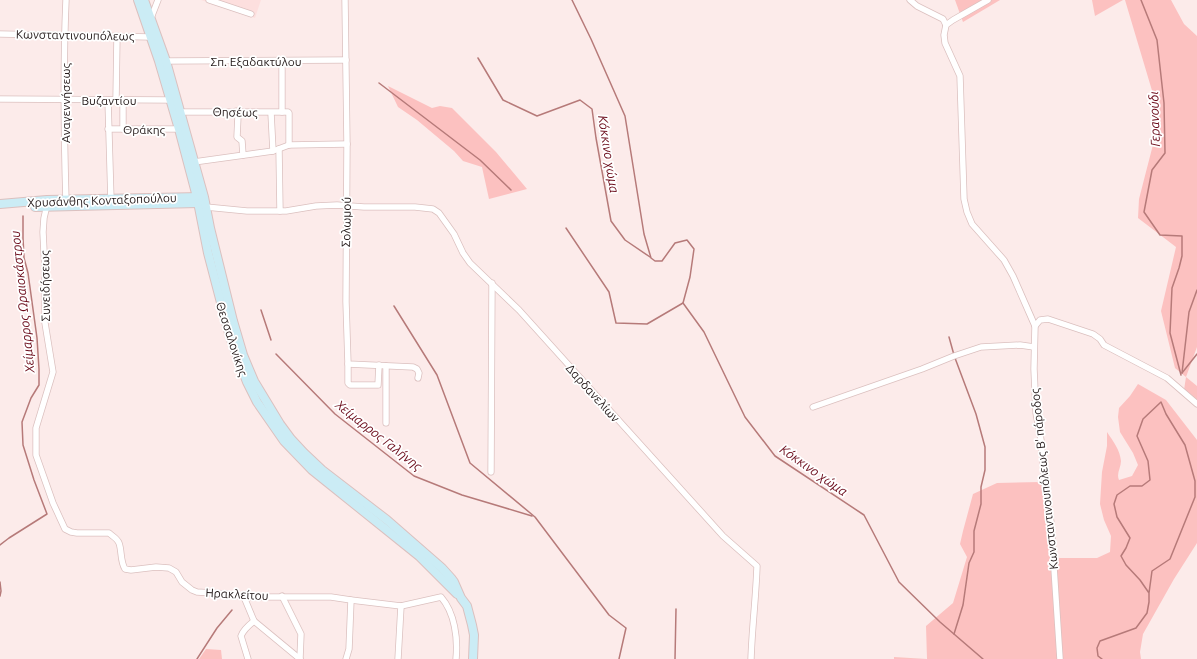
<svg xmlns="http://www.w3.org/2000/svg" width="1197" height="659" font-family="Ubuntu,sans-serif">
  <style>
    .built { fill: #fddfde }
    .green { fill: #fcc1c0 }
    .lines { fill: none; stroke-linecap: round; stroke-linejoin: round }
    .stream { stroke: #b67a79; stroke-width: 1.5 }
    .minor-casing { stroke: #dbc0bf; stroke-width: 7 }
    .secondary-casing { stroke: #dbc0bf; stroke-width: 10 }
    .minor { stroke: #fff; stroke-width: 5.5 }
    .secondary { stroke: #cbecf5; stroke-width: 8 }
    .labels { text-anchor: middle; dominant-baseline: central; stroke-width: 3.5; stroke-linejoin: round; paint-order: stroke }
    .street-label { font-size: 12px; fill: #221818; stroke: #fff }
    .water-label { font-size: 13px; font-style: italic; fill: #6b0b1a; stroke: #fff }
  </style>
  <rect width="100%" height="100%" fill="#fcebea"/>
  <polygon class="built" points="201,0 261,0 255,18"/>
  <g class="green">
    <polygon points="955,0 1000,0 963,22"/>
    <polygon points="1092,0 1123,0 1095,16"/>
    <polygon points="1125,0 1171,0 1184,24 1197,36 1197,347 1186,377 1197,386 1197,402 1184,390 1186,377 1175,368 1161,311 1176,247 1138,218 1139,199 1156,133 1156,104"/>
    <polygon points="388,86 432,108 440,106 452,108 496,152 527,189 489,199 482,167 463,161 454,151 417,120 398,107"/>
    <path d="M1138,384L1166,400L1197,440V543L1174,579L1143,634L1140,652L1141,659H894V657L927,659L926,626L953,603L967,557L960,544L963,531L973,494L997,483L1041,482L1053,558H1097L1110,552L1111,536L1104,520L1100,504L1102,472L1107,446V432C1113,441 1120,450 1121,461C1121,468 1116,473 1119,480L1132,476L1138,465L1133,453L1120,432L1118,417L1119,408L1130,396Z"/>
    <polygon points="206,649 221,650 222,659 199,659"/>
  </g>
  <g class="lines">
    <g class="stream">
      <polyline points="572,0 591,39 625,116 644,234 651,258 655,261 662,261 675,243 687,240 694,249 690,277 683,303 704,332 745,417 775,456 864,515 899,582 940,622 983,659"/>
      <polyline points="1141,0 1157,40 1164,103 1165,153 1152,170 1144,212 1160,235 1182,236 1182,256 1179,268 1172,288 1170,333 1181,375"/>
      <polyline points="478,58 503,100 537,116 580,100 592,109 596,138 611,221 625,240 650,257"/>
      <polyline points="379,83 480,160 511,190"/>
      <polyline points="566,228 609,292 616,323 647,324 683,303"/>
      <polyline points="394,306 437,375 470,463 535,517 609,615 626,628 619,659"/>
      <polyline points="261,310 271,340"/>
      <polyline points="949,337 954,355"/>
      <polyline points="276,354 335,414 414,476 462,495 532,516"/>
      <polyline points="1182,373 1189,312 1197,290"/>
      <polyline points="1182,373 1197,354"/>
      <polyline points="0,545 9,538 47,514 34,480 23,445 22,422 31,398 39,385 39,369 37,338 28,273 24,258 23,238 23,216"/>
      <polyline points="0,582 1,591 0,596"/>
      <polyline points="954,634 963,605 969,563 974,552 974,531 981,504 981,487 985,470 985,447 976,414 955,358"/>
      <polyline points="197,659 217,628 232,610"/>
      <polyline points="675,659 676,609"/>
      <polyline points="1102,659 1098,656 1097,648 1100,641 1136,628 1147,613 1149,602 1149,593 1140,580 1126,565 1121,556 1126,548 1130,538 1117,517 1114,504 1117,495 1130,486 1142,486 1150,480 1148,461 1137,436 1143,419 1161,402 1166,414 1185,445 1195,481 1195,497 1170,559 1152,571 1149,593"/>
    </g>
    <g class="minor-casing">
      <g id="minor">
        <path d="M66,0C63,67 64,135 66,202"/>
        <polyline points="209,0 251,14"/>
        <polyline points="345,0 347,144 346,302 348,364 413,367 417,369 419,373 418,378"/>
        <polyline points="910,0 917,6 943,19 946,25"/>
        <polyline points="988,0 953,20 946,25 944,35 945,43 960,76 964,199 967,212 972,224 1004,260 1013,276 1035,326 1034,369 1036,413 1041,440 1045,485 1051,522 1060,659"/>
        <polyline points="151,18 158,0"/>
        <polyline points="0,34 150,37"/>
        <polyline points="166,61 346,60"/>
        <polyline points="282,61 282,112"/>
        <polyline points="0,99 170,100"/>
        <polyline points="108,100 111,201"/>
        <polyline points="116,100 117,36"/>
        <polyline points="123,100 123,129"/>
        <polyline points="236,111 238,116 237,137 242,141 243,155"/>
        <polyline points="180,112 288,112 289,113 289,145"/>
        <polyline points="271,113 273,151"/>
        <polyline points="108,129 179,129"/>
        <polyline points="279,149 280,211"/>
        <polyline points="194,162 273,151 289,145 347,144"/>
        <path d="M47,205L44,218L43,232L45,272V323L53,372L36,428V455L53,503L65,529L71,532L77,533H109C112,536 117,538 119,543C122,551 120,561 125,569L131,570L156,567L169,568L176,572L182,582L192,590L197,592L229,594L244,597H331L351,600L401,606L441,597C455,613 458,639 456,659"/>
        <path d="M206,207L247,211H286L316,206L337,205L364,207H415L433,209L439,213L454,234L463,253L470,263L519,310L723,536L757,566C756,597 752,628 751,659"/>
        <polyline points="1035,326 1040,320 1048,319 1093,334 1100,339 1104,345 1167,378 1197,404"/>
        <polyline points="348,364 348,383 350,385 378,385 379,365"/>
        <polyline points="386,366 386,423"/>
        <polyline points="813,407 922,369 954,356 981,347 1020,345 1034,347"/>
        <polyline points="491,472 492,283"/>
        <polyline points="282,596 301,634 300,658"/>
        <polyline points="244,597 254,621 300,659"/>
        <path d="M248,659L241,636C243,630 249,625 254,621"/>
        <polyline points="346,659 349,649 351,600"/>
        <polyline points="398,659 401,606"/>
      </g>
    </g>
    <g class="secondary-casing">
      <g id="secondary">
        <polyline points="138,0 159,61 179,129 197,197 208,253 230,337 247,382 257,402 284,441 312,470 419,556 457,594"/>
        <polyline points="144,0 166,61 204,197 210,228 233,321 243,355 254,381 280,424 291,439 304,453 322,470 387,520 442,568 451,578 454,582 461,598 467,606 472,625 474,635 473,659"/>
        <polyline points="0,204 47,200 201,197"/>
        <polyline points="35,207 198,203"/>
      </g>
    </g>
    <use href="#minor" class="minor"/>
    <use href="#secondary" class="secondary"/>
  </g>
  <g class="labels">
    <g class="street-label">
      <text transform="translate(75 35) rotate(1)">Κωνσταντινουπόλεως</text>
      <text x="256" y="61">Σπ. Εξαδακτύλου</text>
      <text x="109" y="100">Βυζαντίου</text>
      <text transform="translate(65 103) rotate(-90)">Αναγεννήσεως</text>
      <text transform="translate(235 112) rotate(1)">Θησέως</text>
      <text x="144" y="129">Θράκης</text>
      <text transform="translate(102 200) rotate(-2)">Χρυσάνθης Κονταξοπούλου</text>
      <text transform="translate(346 222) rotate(-89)">Σολωμού</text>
      <text transform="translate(45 286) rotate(-91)">Συνειδήσεως</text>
      <text transform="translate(232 339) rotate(72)">Θεσσαλονίκης</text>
      <text transform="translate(593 393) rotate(48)">Δαρδανελίων</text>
      <text transform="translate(1044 479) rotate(-96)">Κωνσταντινουπόλεως Β' πάροδος</text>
      <text transform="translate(237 594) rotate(3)">Ηρακλείτου</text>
    </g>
    <g class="water-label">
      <text transform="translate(1154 119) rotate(-92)">Γερανούδι</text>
      <text transform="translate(609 154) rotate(81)">Κόκκινο χώμα</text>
      <text transform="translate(22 302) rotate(-96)">Χείμαρρος Ωραιοκάστρου</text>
      <text transform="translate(379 435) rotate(38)">Χείμαρρος Γαλήνης</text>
      <text transform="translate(814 470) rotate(35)">Κόκκινο χώμα</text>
    </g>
  </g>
</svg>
